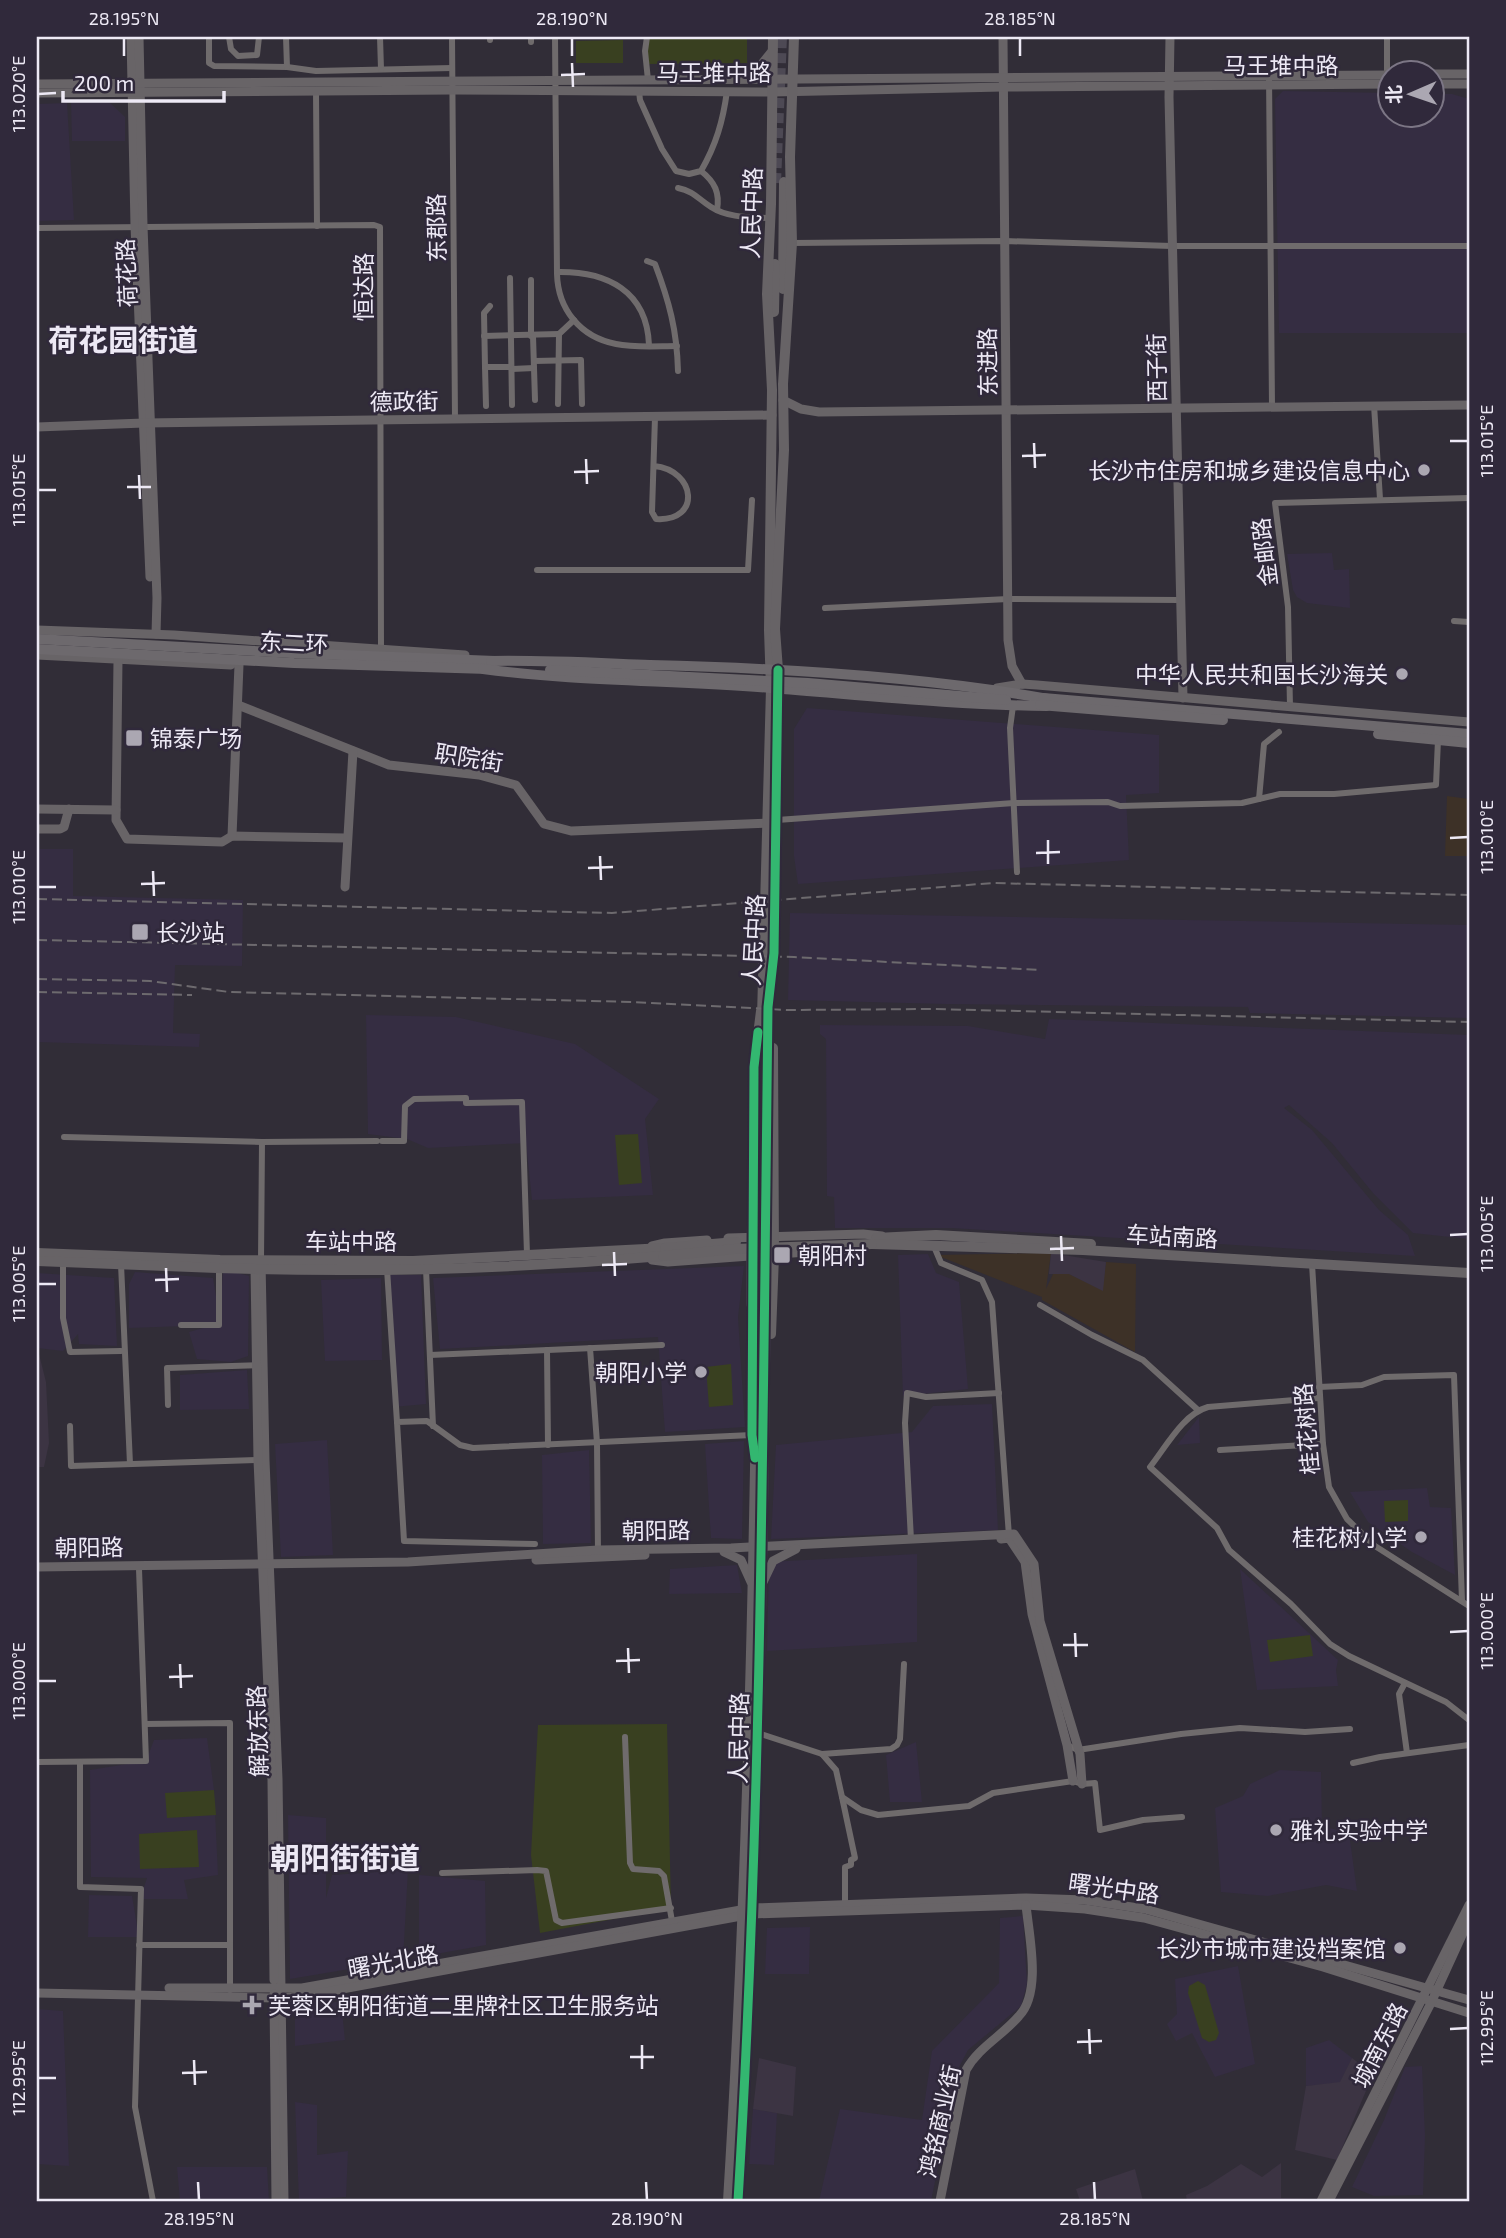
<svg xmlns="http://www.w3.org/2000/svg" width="1506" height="2238" font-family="'Exo 2','Noto Sans SC',sans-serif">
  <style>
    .built { fill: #352d42 }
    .industrial { fill: #3d3127 }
    .medical { fill: #3c3443 }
    .park { fill: #394020 }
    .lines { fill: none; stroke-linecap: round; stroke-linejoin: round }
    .primary-tunnel { stroke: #4d4954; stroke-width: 10; stroke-dasharray: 10 5; stroke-linecap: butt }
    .street { stroke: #6f6b6c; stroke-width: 6 }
    .secondary { stroke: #686467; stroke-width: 9 }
    .primary { stroke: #676366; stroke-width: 10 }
    .highway { stroke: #6d696d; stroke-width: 10 }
    .rail { stroke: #6d6a6e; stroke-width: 2; stroke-dasharray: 10 5; stroke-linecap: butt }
    .primary-bridge { stroke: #676366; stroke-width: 10 }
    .highway-bridge { stroke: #6d696d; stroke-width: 10 }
    .cycleway-casing { stroke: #30293b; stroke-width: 13 }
    .cycleway { stroke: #33b770; stroke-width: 9 }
    .ticks { fill: none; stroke: #ede9f5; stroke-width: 2.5 }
    .poi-dot { fill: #aba7b2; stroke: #30293b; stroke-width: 2.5 }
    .labels { text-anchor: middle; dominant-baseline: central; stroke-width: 5; stroke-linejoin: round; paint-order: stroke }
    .street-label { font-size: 23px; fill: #ede9f5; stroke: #30293b }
    .poi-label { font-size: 23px; fill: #ede9f5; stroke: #30293b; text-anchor: end }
    .district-label { font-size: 30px; font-weight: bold; fill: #ede9f5; stroke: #30293b }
    .neatline { fill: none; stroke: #ede9f5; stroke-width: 2.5 }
    .ticks-label { font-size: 18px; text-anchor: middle; fill: #ede9f5 }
  </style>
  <rect width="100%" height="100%" fill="#312d37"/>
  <g class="built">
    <polygon points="1283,91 1390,93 1390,116 1432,116 1433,94 1452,94 1469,99 1469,333 1279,333 1275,99"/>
    <polygon points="71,102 109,102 125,117 125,141 72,141"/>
    <polygon points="67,103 74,220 37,221 37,104"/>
    <polygon points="1332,553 1334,570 1349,569 1350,608 1307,603 1297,597 1293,590 1287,554"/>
    <polygon points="807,708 1159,735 1159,793 1126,795 1129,860 798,884 794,856 794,729"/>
    <polygon points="37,849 73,849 73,896 243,900 242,966 175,965 173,1033 200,1034 199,1047 37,1042"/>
    <polygon points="790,913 1469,925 1469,1018 1250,1013 1248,1007 946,1004 788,1000"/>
    <polygon points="366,1015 456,1017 575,1044 659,1099 645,1119 653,1195 532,1200 526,1143 428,1148 407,1139 368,1134"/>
    <polygon points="1049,1019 1469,1035 1469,1239 1413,1233 1373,1193 1332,1143 1289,1105 1284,1108 1312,1130 1379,1210 1408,1235 1415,1256 952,1228 835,1228 834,1197 827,1196 826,1039 820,1034 820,1025 968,1026 1045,1039"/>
    <polygon points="928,1254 936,1273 959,1282 968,1389 903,1396 898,1255"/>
    <polygon points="744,1266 738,1317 745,1427 665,1432 658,1337 440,1349 433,1278"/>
    <polygon points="223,1269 249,1276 248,1356 231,1362 197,1359 189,1332 214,1325 129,1328 129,1284 135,1272 213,1278 220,1320"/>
    <polygon points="37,1273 114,1278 117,1346 79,1344 78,1334 63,1351 37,1348"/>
    <polygon points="385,1275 421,1275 426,1404 393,1407"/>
    <polygon points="381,1278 382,1360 325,1361 321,1280"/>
    <polygon points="247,1370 249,1409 180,1410 180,1375"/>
    <polygon points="992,1404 998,1530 771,1539 776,1445 912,1432 933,1406"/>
    <polygon points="1199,1417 1200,1443 1177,1445"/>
    <polygon points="327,1440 333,1555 281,1557 275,1444"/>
    <polygon points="744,1441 742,1539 711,1538 705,1444"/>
    <polygon points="589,1450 591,1543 543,1544 542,1455"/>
    <polygon points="1427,1488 1430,1507 1451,1508 1455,1575 1412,1552 1368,1522 1350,1492"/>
    <polygon points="917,1554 917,1642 767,1651 769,1562"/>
    <polygon points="737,1565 742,1593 669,1594 670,1569"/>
    <polygon points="1240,1569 1338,1660 1336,1670 1338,1686 1257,1690"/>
    <polygon points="207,1738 214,1790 218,1875 184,1880 188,1899 140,1899 147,1878 91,1877 90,1770 146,1761 154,1740"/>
    <polygon points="916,1742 922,1802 890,1802 886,1755"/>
    <polygon points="1280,1770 1321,1772 1322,1826 1349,1833 1357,1891 1326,1885 1268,1896 1221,1892 1215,1808 1243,1796 1250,1784"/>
    <polygon points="288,1815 326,1818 326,1898 332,1875 408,1870 403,1960 290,1979"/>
    <polygon points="419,1875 485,1881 486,1945 419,1957"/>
    <polygon points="89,1895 132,1896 139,1937 88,1937"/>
    <polygon points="1023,1916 1027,1984 1021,2006 968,2050 958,2069 931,2201 819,2201 840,2109 922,2120 932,2051 999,1983 1000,1918"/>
    <polygon points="810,1927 809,1974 765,1974 767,1928"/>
    <polygon points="1238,1966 1255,2064 1215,2077 1192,2033 1176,2041 1167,2024 1177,2014 1175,1979"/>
    <polygon points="341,2001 345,2040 295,2046 295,2019 309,2007"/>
    <polygon points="37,2009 63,2011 69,2166 37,2164"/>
    <polygon points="1329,2040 1352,2058 1340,2083 1306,2086 1306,2048"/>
    <polygon points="1422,2066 1425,2136 1423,2195 1374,2196 1352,2187 1384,2120 1405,2067"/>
    <polygon points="295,2102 317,2105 317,2155 348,2151 346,2197 299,2200"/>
    <polygon points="753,2109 777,2113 774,2165 749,2164"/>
    <polygon points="177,2167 267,2167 269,2201 180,2201"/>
  </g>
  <g class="industrial">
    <polygon points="1447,796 1469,799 1469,856 1445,856"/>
    <polygon points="1051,1253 1046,1289 1053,1274 1069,1274 1102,1290 1106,1262 1136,1264 1135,1352 1042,1300 1042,1297 936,1255"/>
  </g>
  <g class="medical">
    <polygon points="1051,1253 1106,1262 1103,1291 1069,1274 1049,1274"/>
    <polygon points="37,1353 39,1354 46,1382 49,1443 44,1467 37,1467"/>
    <polygon points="759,2058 796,2067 793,2116 753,2109"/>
    <polygon points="1352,2058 1373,2074 1337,2160 1295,2150 1306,2086 1340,2082"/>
    <polygon points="1281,2163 1281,2198 1312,2199 1311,2201 1187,2201 1186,2195 1207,2186 1241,2164 1262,2177"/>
    <polygon points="1135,2169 1143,2201 1080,2201 1076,2189"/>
  </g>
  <g class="park">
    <polygon points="647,37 747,37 747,63 646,64"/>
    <polygon points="623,40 623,63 576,63 576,41"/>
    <polygon points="638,1134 642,1183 619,1185 615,1135"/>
    <polygon points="731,1364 733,1405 709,1407 706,1367"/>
    <polygon points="1408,1500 1408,1521 1385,1522 1384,1501"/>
    <polygon points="1310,1635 1313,1656 1270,1662 1267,1640"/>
    <polygon points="667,1724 671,1908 540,1933 531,1855 538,1725"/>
    <polygon points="214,1790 216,1815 167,1818 165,1793"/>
    <polygon points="197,1830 199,1867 140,1869 139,1834"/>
    <polygon points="1198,1981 1205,1985 1219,2033 1216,2040 1209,2042 1202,2038 1188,1993 1189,1986"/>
  </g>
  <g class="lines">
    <g class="primary-tunnel">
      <polyline points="776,183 782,37"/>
      <polyline points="758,1275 759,1248"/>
      <polyline points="766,1275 766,1213"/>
    </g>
    <g class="street">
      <polyline points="209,37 209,63 214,66 287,67 316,71 452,68"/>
      <polyline points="229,37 231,49 238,56 257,55 259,37"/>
      <polyline points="286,37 287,67"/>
      <polyline points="380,37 381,69"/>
      <polyline points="452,37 455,419"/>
      <polyline points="490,37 490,40"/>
      <path d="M555,37L557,274C558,309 580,337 616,344C635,348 658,346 677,346"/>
      <polyline points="647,37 645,51 648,80"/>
      <polyline points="1387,37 1387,75"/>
      <polyline points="531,42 531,37"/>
      <polyline points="1269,75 1272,406"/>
      <polyline points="316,91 317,226"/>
      <path d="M639,91L640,100L662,149L676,171L689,174L701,171C716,145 723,121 727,91"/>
      <path d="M701,171C715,182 720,193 717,210"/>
      <path d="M678,188C694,191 698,199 711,207C728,218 750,217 770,218"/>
      <polyline points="37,228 374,225 380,227 381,649"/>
      <polyline points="792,243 1005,241 1172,246 1469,246"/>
      <path d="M647,261L655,264C669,301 677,330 678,371"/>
      <path d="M557,272C607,271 647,291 649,345"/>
      <polyline points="510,278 512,405"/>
      <polyline points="490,306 484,313 485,367 511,367"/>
      <polyline points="484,336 559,334"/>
      <polyline points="531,336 531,280"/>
      <polyline points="533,336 535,400"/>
      <polyline points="534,361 581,360 582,404"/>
      <polyline points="485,367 486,406"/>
      <polyline points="512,369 534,368"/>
      <polyline points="558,404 559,334 574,320"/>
      <polyline points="1374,405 1380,499"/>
      <path d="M654,466C696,470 702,522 656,519L652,512L655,417"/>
      <polyline points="537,570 748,570 752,500"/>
      <polyline points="825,608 1008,599 1180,600"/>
      <polyline points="1454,621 1469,622"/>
      <polyline points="1013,706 1010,728 1017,872"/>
      <polyline points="1290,707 1288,607 1275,503 1469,498"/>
      <polyline points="1259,799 1264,744 1279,732"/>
      <polyline points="777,820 1014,803 1108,802 1120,806 1242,803 1280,794 1334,794 1436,785 1438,740"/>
      <polyline points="64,1137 262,1142"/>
      <polyline points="382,1141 404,1141 405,1106 414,1099 466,1098 466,1103 522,1102 527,1254"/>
      <polyline points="933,1244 941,1263 982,1280 992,1302 1009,1536"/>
      <polyline points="63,1260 63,1318 70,1352 121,1351"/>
      <polyline points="261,1260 262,1142 377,1141"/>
      <polyline points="121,1264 130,1464"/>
      <polyline points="1312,1264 1323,1444 1329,1487 1347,1519 1375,1546 1469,1606"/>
      <polyline points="387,1269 397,1422"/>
      <polyline points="426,1269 433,1426"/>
      <polyline points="1040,1305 1092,1335 1143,1360 1198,1410"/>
      <polyline points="181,1325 219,1325 219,1268"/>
      <polyline points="590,1348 597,1443 598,1553"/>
      <polyline points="547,1350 548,1445"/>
      <polyline points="430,1355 662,1345"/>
      <polyline points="1319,1387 1362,1385 1384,1377 1454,1375 1462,1601"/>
      <path d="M1319,1398L1208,1407C1183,1414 1166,1447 1150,1467L1217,1528L1229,1550L1291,1604L1330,1644L1349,1656L1446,1702L1469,1720"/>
      <polyline points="168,1405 167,1368 260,1365"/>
      <polyline points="70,1426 71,1466 259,1460"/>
      <polyline points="1220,1450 1323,1444"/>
      <polyline points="911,1540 905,1423 907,1393 926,1397 999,1393"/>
      <polyline points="535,1544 404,1541 397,1422 427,1421 460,1445 473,1448 752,1435"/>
      <polyline points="1405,1683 1399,1694 1407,1753"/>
      <polyline points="145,1724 230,1723 230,1990"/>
      <polyline points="758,1733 822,1754 836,1770 842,1797 861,1810 878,1815 969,1806 993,1793 1073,1781 1082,1784 1095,1783 1100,1830 1143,1820 1182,1817"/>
      <polyline points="625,1737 630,1863 633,1869 659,1871 664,1876 672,1921"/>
      <polyline points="1067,1745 1078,1750 1181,1734 1240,1728 1305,1732 1350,1729"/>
      <polyline points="822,1754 891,1749 897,1745 900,1739 904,1664"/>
      <polyline points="37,1762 146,1761 139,1569"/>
      <polyline points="80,1762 80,1887 141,1889 135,2107 153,2201"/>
      <polyline points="1353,1763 1380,1757 1469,1745"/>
      <polyline points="842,1797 855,1858 851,1860 851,1865 845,1867 845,1905"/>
      <polyline points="442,1873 537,1870 546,1871 556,1920 562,1923 671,1908"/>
      <polyline points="139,1945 230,1945"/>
    </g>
    <g class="secondary">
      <polyline points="131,37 135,226 150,577"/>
      <polyline points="139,37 143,226 157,598 156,634"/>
      <polyline points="1003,37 1008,640 1012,666 1022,684"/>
      <polyline points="1170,37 1169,97 1183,698"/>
      <polyline points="1432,74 1469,74"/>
      <polyline points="745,78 757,70 773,50"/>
      <polyline points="37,84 1390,75"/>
      <polyline points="1432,84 1469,84"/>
      <polyline points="37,93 452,90 773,92 1003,87 1390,84"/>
      <polyline points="783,400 801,409 819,412 1469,405"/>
      <polyline points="37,427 144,423 772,415"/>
      <polyline points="37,630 174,635 465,655"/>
      <polyline points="37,655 231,665"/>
      <polyline points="118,660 116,820 127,839 222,842 232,836 346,838"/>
      <polyline points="997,688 1022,684 1037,685 1469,722"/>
      <polyline points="238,705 389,765 479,775 516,785 544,824 571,831 768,823"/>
      <polyline points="37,809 116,810"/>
      <polyline points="37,829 60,829 64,827 69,809"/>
      <polyline points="232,836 239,665"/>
      <polyline points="345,887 353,751"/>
      <polyline points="728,1238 863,1234 882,1236"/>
      <polyline points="652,1246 665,1243 707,1240"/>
      <polyline points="652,1260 668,1262 848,1249"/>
      <polyline points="261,1262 265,1460 278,1779 284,2201"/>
      <polyline points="255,1268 258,1460 272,1780 274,1980"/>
      <polyline points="1001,1539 1009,1538 1025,1562 1032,1614 1067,1745 1073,1781"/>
      <polyline points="724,1552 741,1560 751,1582"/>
      <polyline points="536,1560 645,1555"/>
      <polyline points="37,1567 408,1562 598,1550 731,1548 1014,1534 1034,1564 1040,1621 1080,1754 1082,1784"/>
      <polyline points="763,1582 773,1561 796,1549"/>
      <polyline points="169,1988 302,1988 752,1908 1026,1898 1085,1900 1145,1909 1469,2000"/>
      <polyline points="37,1993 274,1998 304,1996 752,1914 1026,1905 1085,1909 1144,1918 1323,1967 1469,2013"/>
      <polyline points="274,1994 276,2201"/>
      <path d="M940,2201L966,2070C979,2047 1002,2036 1019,2016C1042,1992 1029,1936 1026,1905"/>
      <polyline points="1321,2201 1469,1905"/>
      <polyline points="1329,2201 1431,2003 1469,1920"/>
    </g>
    <g class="primary">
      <polyline points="783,289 784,182"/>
      <polyline points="774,312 775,264"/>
      <polyline points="762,1016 771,688 769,630 772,390 767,294 771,204 773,37"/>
      <polyline points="766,1213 768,1007 774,953 776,855 778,670 775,629 784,450 783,384 792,243 790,157 794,37"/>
      <polyline points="876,1238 936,1235 1091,1244"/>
      <polyline points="872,1244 1083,1250 1469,1273"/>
      <polyline points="37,1253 220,1260 413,1261 665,1248"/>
      <path d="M37,1261C97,1263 157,1266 217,1268C365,1273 515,1269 663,1256"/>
      <polyline points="751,1304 754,1067 761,1011"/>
      <polyline points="771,1334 774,1256 773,1048"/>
      <path d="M728,2201C747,1893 754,1584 758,1275"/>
      <path d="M738,2201C757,1893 763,1584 766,1275"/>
    </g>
    <g class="highway">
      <polyline points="37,639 291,653 495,661"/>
      <polyline points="37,649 294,663 488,669"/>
      <path d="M491,661C544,660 597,663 650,665C781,668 920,676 1048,699"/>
      <path d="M483,669C578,682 675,680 770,688C862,695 955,705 1047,706"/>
      <polyline points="1043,698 1469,734"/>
      <polyline points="1040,705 1223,720"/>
      <polyline points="1378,734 1469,743"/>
    </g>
    <g class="rail">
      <polyline points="37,899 612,913 993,883 1469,895"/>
      <polyline points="37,940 794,957 1040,970"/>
      <polyline points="37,979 150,981 229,992 632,1002 788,1010 934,1009 1469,1022"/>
      <polyline points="37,992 192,995"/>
    </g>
    <g class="primary-bridge">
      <polyline points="665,1248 736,1242"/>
      <polyline points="663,1256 734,1249 872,1244"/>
    </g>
    <polyline class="highway-bridge" points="550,670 808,683 1006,700"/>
    <g class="cycleway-casing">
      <g id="cycleway">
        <polyline points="755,1458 752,1435 754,1067 758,1032"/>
        <path d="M738,2201C762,1804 763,1405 768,1007L774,953L778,670"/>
      </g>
    </g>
    <use href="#cycleway" class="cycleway"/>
  </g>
  <path class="ticks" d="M124,38V56M572,38V56M1020,38V56M572,63L573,87M561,75L585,74M38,94L56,93M1450,441H1468M1034,443L1035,468M1022,456L1046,455M586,459L587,484M574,472L599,471M139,475L140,499M127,487H151M38,490H56M1450,838L1468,837M1048,840V864M1036,853L1060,852M600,856L601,880M588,868L613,867M153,871L154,896M141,884L165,883M38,887H56M1450,1235L1468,1234M1061,1236L1062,1261M1050,1249L1074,1248M614,1252L615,1276M602,1265L627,1264M166,1268L167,1292M155,1280L179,1279M38,1284H56M1450,1632L1468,1631M1075,1633L1076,1657M1063,1645H1088M628,1648L629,1673M616,1661L640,1660M180,1664L181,1688M169,1677L193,1676M38,1681H56M1089,2029L1090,2054M1450,2029L1468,2028M1077,2042L1102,2041M642,2045V2069M630,2057H654M194,2060L195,2085M182,2073L207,2072M38,2078H56M198,2182L199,2200M646,2182L647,2200M1094,2182L1095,2200"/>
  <g class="poi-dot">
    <circle cx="1424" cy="470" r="7"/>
    <circle cx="1402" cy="674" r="7"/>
    <rect x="125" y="729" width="18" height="18" rx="3.5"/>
    <rect x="131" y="923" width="18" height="18" rx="3.5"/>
    <rect x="773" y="1246" width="18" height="18" rx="3.5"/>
    <circle cx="701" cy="1372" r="7"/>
    <circle cx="1421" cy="1537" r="7"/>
    <circle cx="1276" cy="1830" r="7"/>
    <circle cx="1400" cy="1948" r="7"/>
    <path d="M248.5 1994.5h7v7h7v7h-7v7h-7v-7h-7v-7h7z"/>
  </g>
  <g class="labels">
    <g class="street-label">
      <text x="1281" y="65">马王堆中路</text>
      <text x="714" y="72">马王堆中路</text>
      <text transform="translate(751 213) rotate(-88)">人民中路</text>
      <text transform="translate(436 228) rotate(-91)">东郡路</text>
      <text transform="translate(126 273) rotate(-93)">荷花路</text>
      <text transform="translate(363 287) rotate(-90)">恒达路</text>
      <text transform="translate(987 362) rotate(-91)">东进路</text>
      <text transform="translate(1156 368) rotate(-91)">西子街</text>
      <text transform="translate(404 401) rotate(-1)">德政街</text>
      <text transform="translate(1264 552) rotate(-97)">金邮路</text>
      <text transform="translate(294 642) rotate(3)">东二环</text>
      <text transform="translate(469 757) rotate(9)">职院街</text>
      <text transform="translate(753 940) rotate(-87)">人民中路</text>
      <text transform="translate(1172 1236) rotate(3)">车站南路</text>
      <text x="351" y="1241">车站中路</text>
      <text transform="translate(1306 1429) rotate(-95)">桂花树路</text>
      <text transform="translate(656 1530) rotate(-1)">朝阳路</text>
      <text transform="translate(89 1547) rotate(-1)">朝阳路</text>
      <text transform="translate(257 1731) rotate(-92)">解放东路</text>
      <text transform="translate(738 1738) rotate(-89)">人民中路</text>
      <text transform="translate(1114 1888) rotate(8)">曙光中路</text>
      <text transform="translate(393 1961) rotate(-10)">曙光北路</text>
      <text transform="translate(1379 2045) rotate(-63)">城南东路</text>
      <text transform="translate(939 2121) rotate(-77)">鸿铭商业街</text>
    </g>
    <g class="poi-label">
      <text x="1410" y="470">长沙市住房和城乡建设信息中心</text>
      <text x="1388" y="674">中华人民共和国长沙海关</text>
      <text x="150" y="738" text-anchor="start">锦泰广场</text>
      <text x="156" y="932" text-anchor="start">长沙站</text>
      <text x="798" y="1255" text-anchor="start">朝阳村</text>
      <text x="687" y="1372">朝阳小学</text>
      <text x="1407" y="1537">桂花树小学</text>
      <text x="1290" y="1830" text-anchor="start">雅礼实验中学</text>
      <text x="1386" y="1948">长沙市城市建设档案馆</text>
      <text x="268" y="2005" text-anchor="start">芙蓉区朝阳街道二里牌社区卫生服务站</text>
    </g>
    <g class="district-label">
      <text x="123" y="339">荷花园街道</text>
      <text x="345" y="1857">朝阳街街道</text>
    </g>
  </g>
  <rect width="1506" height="2238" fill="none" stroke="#30293b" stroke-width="77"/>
  <g transform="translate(1411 94) rotate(268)"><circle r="33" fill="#30293b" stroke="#7c7685" stroke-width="2"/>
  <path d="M0-5L12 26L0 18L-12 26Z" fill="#aba7b2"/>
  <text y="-10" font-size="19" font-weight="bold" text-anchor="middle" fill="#ede9f5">北</text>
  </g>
  <path d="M63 91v10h161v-10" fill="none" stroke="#ede9f5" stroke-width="3.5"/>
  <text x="74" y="91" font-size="21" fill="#ede9f5" stroke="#30293b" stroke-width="5" paint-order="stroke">200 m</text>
  <rect x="38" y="38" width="1430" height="2162" class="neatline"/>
  <g class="ticks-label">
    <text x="124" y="25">28.195°N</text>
    <text x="572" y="25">28.190°N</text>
    <text x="1020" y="25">28.185°N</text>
    <text transform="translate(19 94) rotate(-90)" y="6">113.020°E</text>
    <text transform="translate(1487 441) rotate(-90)" y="6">113.015°E</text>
    <text transform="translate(19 490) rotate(-90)" y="6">113.015°E</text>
    <text transform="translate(1487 837) rotate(-90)" y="6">113.010°E</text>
    <text transform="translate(19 887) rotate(-90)" y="6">113.010°E</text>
    <text transform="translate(1487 1234) rotate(-90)" y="6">113.005°E</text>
    <text transform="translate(19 1284) rotate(-90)" y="6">113.005°E</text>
    <text transform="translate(1487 1631) rotate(-90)" y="6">113.000°E</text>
    <text transform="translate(19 1681) rotate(-90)" y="6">113.000°E</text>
    <text transform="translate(1487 2028) rotate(-90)" y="6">112.995°E</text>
    <text transform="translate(19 2078) rotate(-90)" y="6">112.995°E</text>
    <text x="199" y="2225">28.195°N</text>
    <text x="647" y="2225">28.190°N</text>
    <text x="1095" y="2225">28.185°N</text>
  </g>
</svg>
